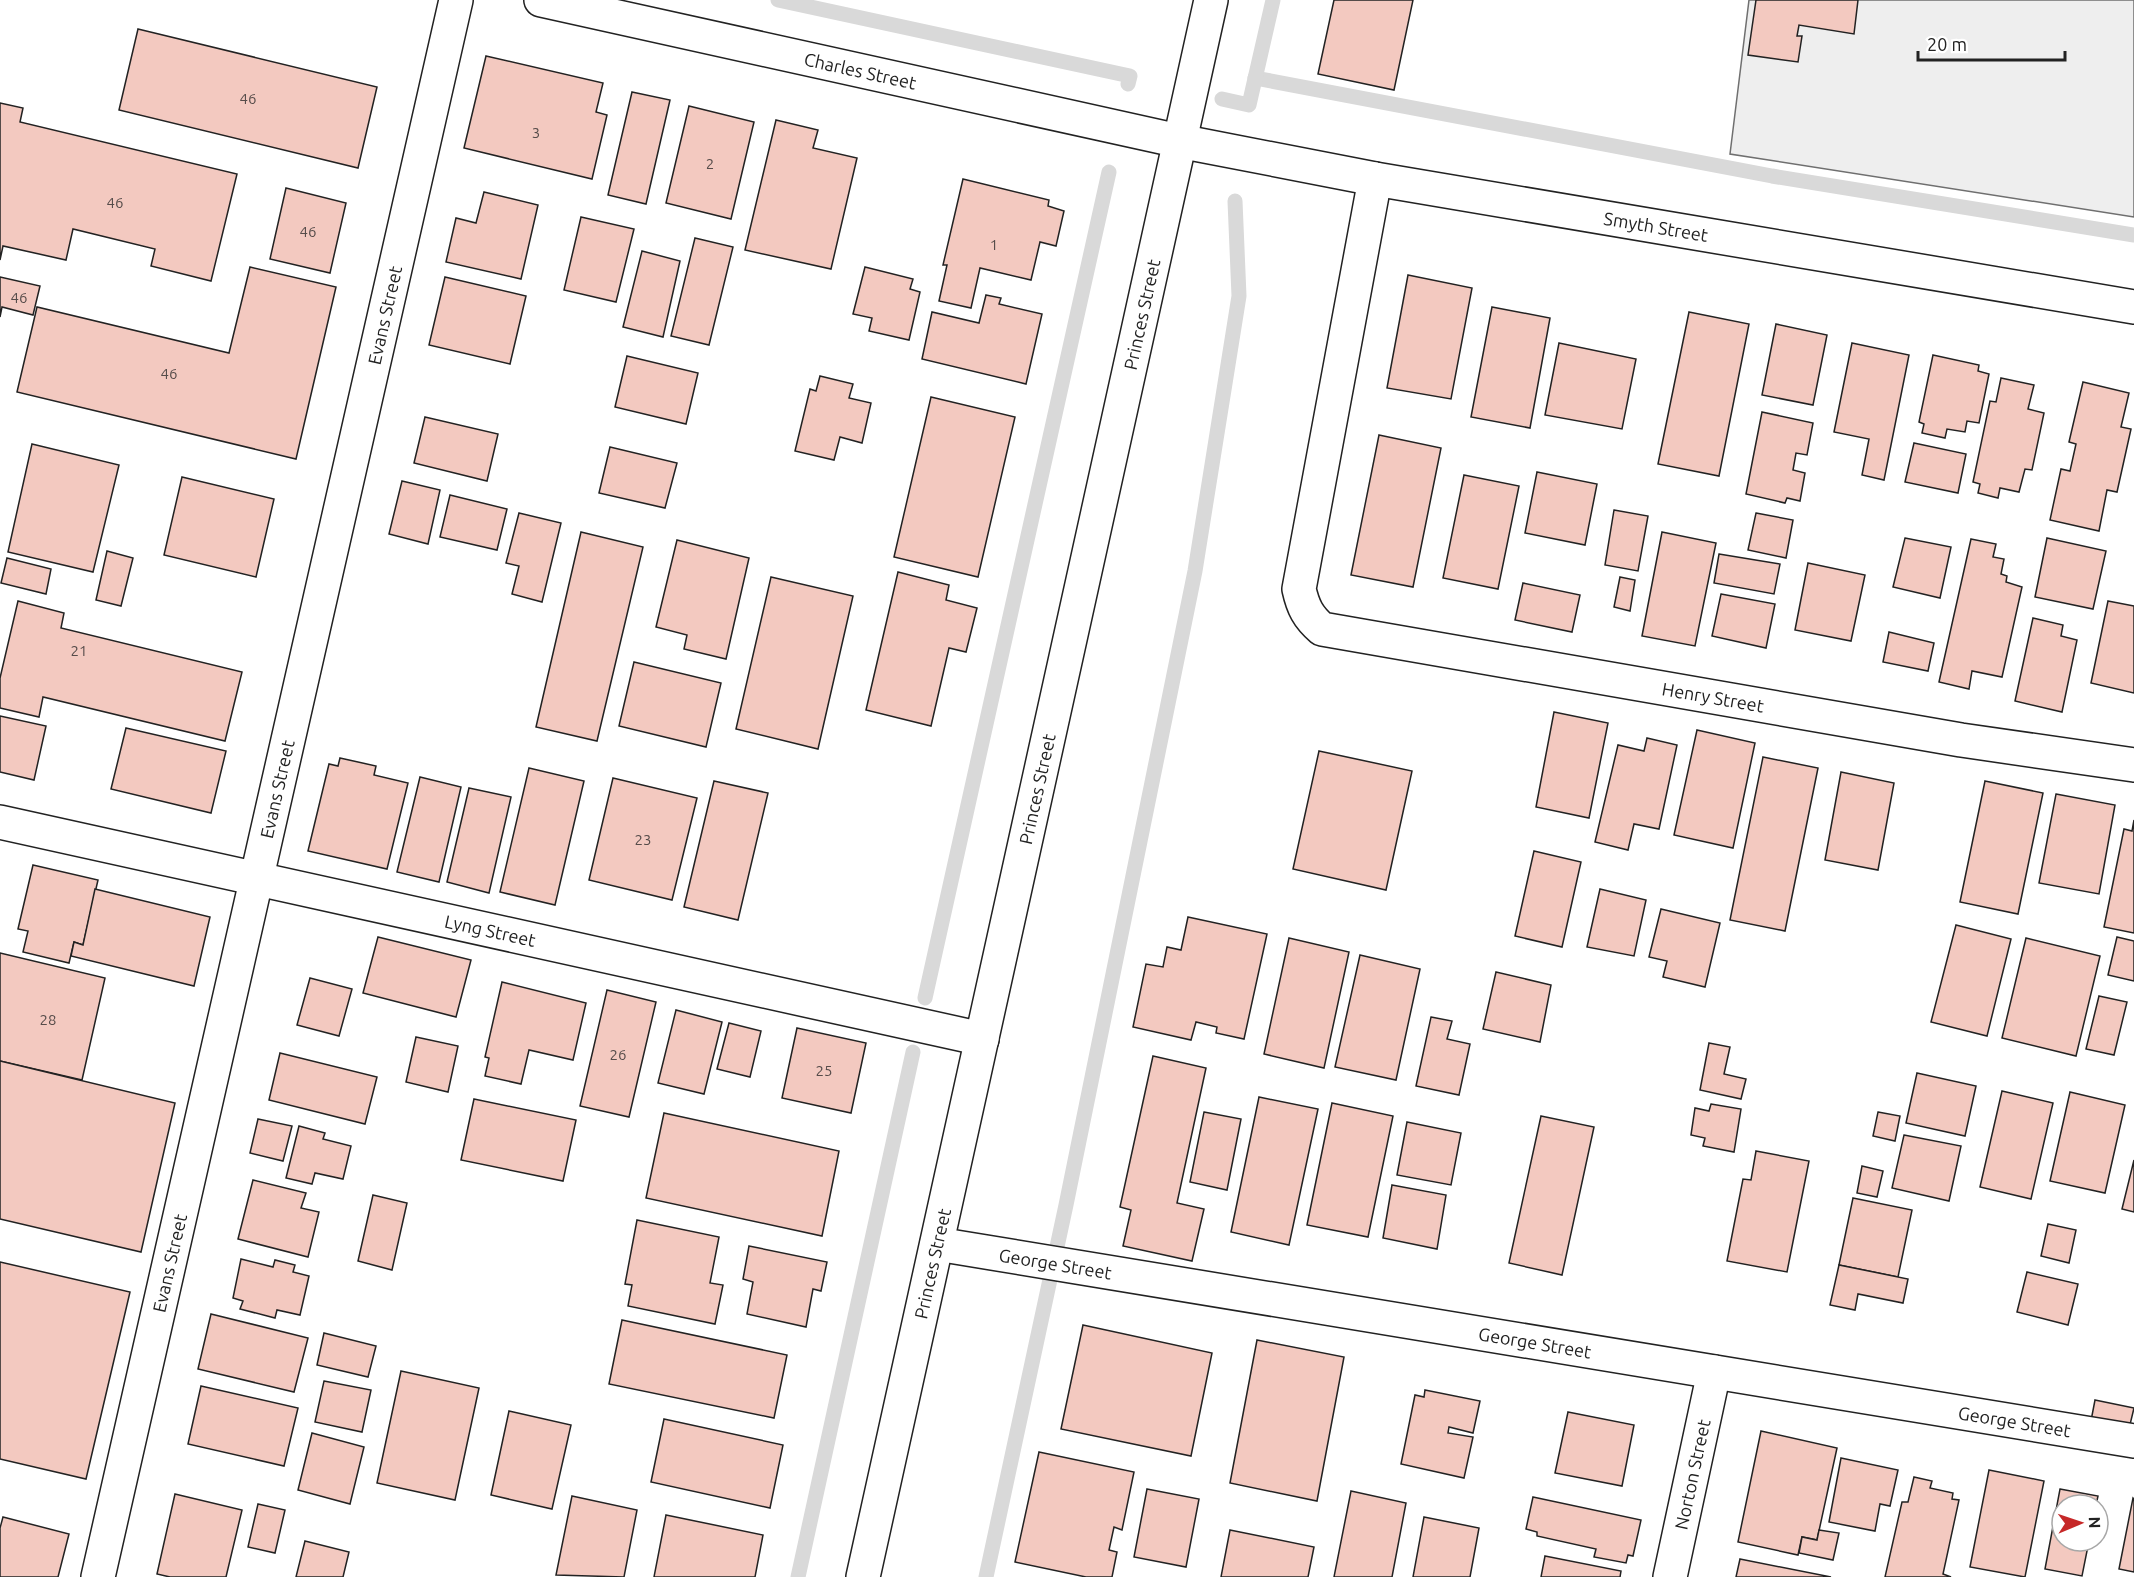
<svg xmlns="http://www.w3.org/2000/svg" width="2134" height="1577" font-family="Ubuntu,sans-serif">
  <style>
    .green { fill: #eee; stroke: #6f6f6f; stroke-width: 1.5 }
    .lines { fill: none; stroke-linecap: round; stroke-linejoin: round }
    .stream { stroke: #d9d9d9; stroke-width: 15 }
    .building { fill: #f3c9c0; stroke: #222; stroke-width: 1.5 }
    .minor-casing { stroke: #222; stroke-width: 36 }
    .major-casing { stroke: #222; stroke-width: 36 }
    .minor { stroke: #fff; stroke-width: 33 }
    .major { stroke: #fff; stroke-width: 33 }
    .labels { text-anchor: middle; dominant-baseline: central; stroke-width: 4.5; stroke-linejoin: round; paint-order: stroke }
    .number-label { font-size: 15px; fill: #564c4a }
    .street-label { font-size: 18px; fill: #222; stroke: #fff }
  </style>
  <rect width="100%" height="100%" fill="#fff"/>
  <polygon class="green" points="1749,0 2134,0 2134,217 1730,154"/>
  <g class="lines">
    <g class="stream">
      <polyline points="778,0 1130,76 1128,84"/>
      <polyline points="1255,78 1772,176 2134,235"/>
      <polyline points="1222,99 1249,105 1273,0"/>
      <polyline points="925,998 1109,172"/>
      <polyline points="798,1577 913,1052"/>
      <polyline points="986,1577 1066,1205 1195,571 1239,296 1235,201"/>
    </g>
  </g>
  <g class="building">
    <polygon points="1334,0 1413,0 1394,90 1318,74"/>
    <polygon points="1756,0 1858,0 1854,34 1799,25 1797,36 1802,36 1798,62 1748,55"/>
    <polygon points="138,29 377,87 358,168 119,110"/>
    <polygon points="486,56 603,83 596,112 607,115 592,179 464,148"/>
    <polygon points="632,92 670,100 646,204 608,195"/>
    <polygon points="0,103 23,108 20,122 237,174 211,281 151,266 155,249 73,229 66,260 3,246 0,260"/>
    <polygon points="689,106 754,122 731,219 666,203"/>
    <polygon points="776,120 818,130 813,148 857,158 831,269 745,250"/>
    <polygon points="963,179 1049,200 1048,206 1064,211 1056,246 1040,242 1031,280 980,268 971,308 939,301 947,265 943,265"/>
    <polygon points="286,188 346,203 330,273 270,259"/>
    <polygon points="484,192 538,205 521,279 446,262 456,218 476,223"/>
    <polygon points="581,217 634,229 616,302 564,290"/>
    <polygon points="695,238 733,247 709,345 671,336"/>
    <polygon points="642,251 680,261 663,337 623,327"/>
    <polygon points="250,267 336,287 296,459 17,392 37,307 229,353"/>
    <polygon points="865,267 913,279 910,289 920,292 909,340 869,331 872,318 853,314"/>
    <polygon points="1408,275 1472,288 1451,399 1387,388"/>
    <polygon points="0,277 40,286 33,315 2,307 0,317"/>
    <polygon points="445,277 526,296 510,364 429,345"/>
    <polygon points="986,295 1001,298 999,304 1042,314 1026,384 922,359 932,312 979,323"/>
    <polygon points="1492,307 1550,318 1530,428 1471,417"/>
    <polygon points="1689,312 1749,324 1719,476 1658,464"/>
    <polygon points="1776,324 1827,335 1813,405 1762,395"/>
    <polygon points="1559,343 1636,359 1622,429 1545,415"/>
    <polygon points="1852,343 1909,355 1884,480 1862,475 1869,439 1834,432"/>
    <polygon points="1933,355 1979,365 1978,371 1989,374 1979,423 1967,421 1965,432 1947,429 1945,438 1922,433 1924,424 1919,422"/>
    <polygon points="627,356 698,373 686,424 615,407"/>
    <polygon points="820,376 853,384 849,398 871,403 862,443 840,437 834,460 795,451 810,389 816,391"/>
    <polygon points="2001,378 2034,385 2028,409 2044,413 2032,470 2025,469 2019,492 2000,488 1998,498 1978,493 1980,484 1973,482 1990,401 1996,402"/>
    <polygon points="2083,382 2129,393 2121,427 2131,429 2117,492 2107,490 2099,531 2050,520 2061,469 2070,471 2076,444 2069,442"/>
    <polygon points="931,397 1015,417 978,577 894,557"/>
    <polygon points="1762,412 1813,423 1807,455 1796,453 1793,470 1805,473 1800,501 1787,498 1785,503 1746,494"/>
    <polygon points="425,417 498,434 487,481 414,463"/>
    <polygon points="1379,435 1441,448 1413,587 1351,575"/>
    <polygon points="1914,443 1966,454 1958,493 1905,482"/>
    <polygon points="32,444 119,465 93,572 8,552"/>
    <polygon points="610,447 677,463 665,508 599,493"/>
    <polygon points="1537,472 1597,484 1585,545 1525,533"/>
    <polygon points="1464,475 1519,486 1498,589 1443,578"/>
    <polygon points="182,477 274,499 256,577 164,555"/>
    <polygon points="402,481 440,490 428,544 389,534"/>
    <polygon points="450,495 507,509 497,550 440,537"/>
    <polygon points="1614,510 1648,516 1638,571 1605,565"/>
    <polygon points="519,513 561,523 542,602 512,594 519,566 506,563"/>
    <polygon points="1756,513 1793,520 1786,558 1748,550"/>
    <polygon points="581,532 643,547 597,741 536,727"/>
    <polygon points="1662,532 1716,543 1695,646 1642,636"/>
    <polygon points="1905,538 1951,547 1940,598 1893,587"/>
    <polygon points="2047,538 2106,551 2093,609 2035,597"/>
    <polygon points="1971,539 1996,544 1993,557 2004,559 2001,574 2007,576 2006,582 2022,587 2002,677 1972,671 1969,689 1939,682"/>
    <polygon points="677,540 749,558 726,659 684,649 687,635 656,627"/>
    <polygon points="107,551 133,558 121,606 96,600"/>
    <polygon points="1719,554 1780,564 1774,594 1714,583"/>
    <polygon points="7,558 51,569 46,594 1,583"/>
    <polygon points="1808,563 1865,575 1851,641 1795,630"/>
    <polygon points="898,572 949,585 946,600 977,608 966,652 949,648 931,726 866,710"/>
    <polygon points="771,577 853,596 818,749 736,729"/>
    <polygon points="1620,577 1635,580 1630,611 1614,607"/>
    <polygon points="1523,583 1580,595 1572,632 1515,620"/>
    <polygon points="1721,594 1775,604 1766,648 1712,636"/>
    <polygon points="18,601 64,613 61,628 242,672 225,741 43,697 39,717 0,708 0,678"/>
    <polygon points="2108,601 2134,606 2134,693 2091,683"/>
    <polygon points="2033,618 2063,625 2061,636 2077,640 2062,712 2015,701"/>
    <polygon points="1889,632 1934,643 1928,671 1883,662"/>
    <polygon points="634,662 721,683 706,747 619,726"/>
    <polygon points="1554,712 1608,723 1589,818 1536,807"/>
    <polygon points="0,716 46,726 34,780 0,772"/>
    <polygon points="126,728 226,751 211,813 111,789"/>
    <polygon points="1697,730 1755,743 1733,848 1674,835"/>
    <polygon points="1647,738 1677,745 1659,829 1634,824 1628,850 1595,842 1618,745 1644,751"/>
    <polygon points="1319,751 1412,771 1386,890 1293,869"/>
    <polygon points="1763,757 1818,768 1785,931 1730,920"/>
    <polygon points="340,758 376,766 374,775 408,783 387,869 308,851 329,764 338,766"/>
    <polygon points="529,768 584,781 555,905 500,892"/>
    <polygon points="1841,772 1894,783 1878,870 1825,860"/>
    <polygon points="420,777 461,787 439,882 397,872"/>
    <polygon points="613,778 697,798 672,900 589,880"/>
    <polygon points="714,781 768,793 738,920 684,907"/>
    <polygon points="1985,781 2043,793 2018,914 1960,902"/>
    <polygon points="469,788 511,797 489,893 447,882"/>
    <polygon points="2056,794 2115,805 2099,894 2039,883"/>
    <polygon points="2134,820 2134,933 2104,927 2124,829 2132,831"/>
    <polygon points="1534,851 1581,862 1562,947 1515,936"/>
    <polygon points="33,865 98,880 83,945 74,942 69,963 23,952 28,931 18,929"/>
    <polygon points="95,889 210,917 194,986 71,956 74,942 83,945"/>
    <polygon points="1600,889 1646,900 1634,956 1587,947"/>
    <polygon points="1661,909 1720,923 1705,987 1663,977 1667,961 1649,957"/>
    <polygon points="1188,917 1267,934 1244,1039 1216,1033 1217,1027 1196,1022 1191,1040 1133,1027 1146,964 1163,967 1167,947 1181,950"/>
    <polygon points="1956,925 2011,939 1987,1036 1931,1022"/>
    <polygon points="378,937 471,960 456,1017 363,993"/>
    <polygon points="2117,937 2134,941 2134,981 2108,975"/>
    <polygon points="1289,938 1349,952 1324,1068 1264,1054"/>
    <polygon points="2026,938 2100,956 2076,1056 2002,1038"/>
    <polygon points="0,953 105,978 82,1080 0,1061"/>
    <polygon points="1360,955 1420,969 1396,1080 1335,1067"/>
    <polygon points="1496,972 1551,985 1540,1042 1483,1029"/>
    <polygon points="310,978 352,989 339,1036 297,1025"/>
    <polygon points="502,982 586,1003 573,1060 529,1050 521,1084 485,1076 489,1058 485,1057"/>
    <polygon points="607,990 656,1002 629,1117 580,1106"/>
    <polygon points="2099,996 2127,1002 2114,1055 2086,1049"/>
    <polygon points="676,1010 722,1022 704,1094 658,1083"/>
    <polygon points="1431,1017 1452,1021 1447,1039 1470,1044 1459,1095 1416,1086"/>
    <polygon points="729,1023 761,1031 750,1077 717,1069"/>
    <polygon points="797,1028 866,1043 851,1113 782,1098"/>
    <polygon points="416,1037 458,1046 448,1092 406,1082"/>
    <polygon points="1709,1043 1730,1047 1724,1074 1746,1079 1741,1099 1700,1090"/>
    <polygon points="280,1053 377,1077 365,1124 269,1100"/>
    <polygon points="1153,1056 1206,1068 1177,1203 1204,1209 1192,1261 1123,1246 1131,1210 1120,1207"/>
    <polygon points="0,1061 175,1103 141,1252 0,1219"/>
    <polygon points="1917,1073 1976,1086 1965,1136 1906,1123"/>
    <polygon points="2002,1091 2053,1103 2031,1199 1980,1187"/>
    <polygon points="2070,1092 2125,1105 2105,1193 2050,1181"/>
    <polygon points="1259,1097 1318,1109 1289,1245 1231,1232"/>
    <polygon points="474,1099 576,1120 563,1181 461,1160"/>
    <polygon points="1332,1103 1393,1116 1368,1237 1307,1225"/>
    <polygon points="1711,1104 1741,1109 1734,1152 1703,1146 1705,1138 1691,1135 1695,1108 1709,1111"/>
    <polygon points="1204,1112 1241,1119 1227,1190 1190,1182"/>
    <polygon points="1878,1112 1900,1116 1895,1141 1873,1136"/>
    <polygon points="664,1113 839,1151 822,1236 646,1198"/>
    <polygon points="1541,1116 1594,1127 1562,1275 1509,1263"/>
    <polygon points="258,1119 292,1126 283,1161 250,1153"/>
    <polygon points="1407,1122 1461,1133 1451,1185 1397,1175"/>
    <polygon points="299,1126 325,1133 323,1139 351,1146 343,1179 315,1173 312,1184 286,1178"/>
    <polygon points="1904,1135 1961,1146 1949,1201 1892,1188"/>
    <polygon points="1756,1151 1809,1161 1787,1272 1727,1261 1743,1179 1751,1180"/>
    <polygon points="2134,1160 2134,1212 2122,1209"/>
    <polygon points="1862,1166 1883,1171 1877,1197 1857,1193"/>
    <polygon points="253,1180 306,1193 301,1208 319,1212 308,1257 238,1239"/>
    <polygon points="1392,1185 1446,1195 1437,1249 1383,1238"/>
    <polygon points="373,1195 407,1203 392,1270 358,1261"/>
    <polygon points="1853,1198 1912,1210 1898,1277 1839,1265"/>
    <polygon points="637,1220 719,1237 710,1283 723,1285 715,1324 628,1306 632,1285 625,1284"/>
    <polygon points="2048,1224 2076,1230 2069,1263 2041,1256"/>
    <polygon points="749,1246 827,1262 821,1291 813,1289 806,1327 747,1314 753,1282 743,1279"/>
    <polygon points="241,1259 273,1267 275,1260 295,1265 293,1272 309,1276 300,1315 277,1310 275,1318 240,1309 243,1301 233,1298"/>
    <polygon points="0,1262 130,1292 86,1479 0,1459"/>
    <polygon points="1839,1265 1908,1279 1903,1303 1858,1294 1855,1310 1830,1305"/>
    <polygon points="2027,1272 2078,1284 2068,1325 2017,1312"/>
    <polygon points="211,1314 308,1338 294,1392 198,1369"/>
    <polygon points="622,1320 787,1355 774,1418 609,1384"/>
    <polygon points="1083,1325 1212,1353 1191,1456 1061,1429"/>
    <polygon points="324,1333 376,1346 368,1377 317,1365"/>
    <polygon points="1257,1340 1344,1357 1317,1501 1230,1483"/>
    <polygon points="401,1371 479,1388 455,1500 377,1483"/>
    <polygon points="324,1381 371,1390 362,1432 315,1422"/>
    <polygon points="201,1386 298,1408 284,1466 188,1444"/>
    <polygon points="1425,1390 1480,1401 1473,1433 1449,1427 1448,1433 1473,1437 1464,1478 1401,1464 1415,1395 1424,1397"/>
    <polygon points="2095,1400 2134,1408 2128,1433 2090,1426"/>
    <polygon points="509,1411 571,1425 552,1509 491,1495"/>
    <polygon points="1568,1412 1634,1425 1622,1486 1555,1473"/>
    <polygon points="664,1419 783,1445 770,1508 651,1482"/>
    <polygon points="1761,1431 1837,1448 1817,1540 1802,1537 1798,1555 1738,1542"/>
    <polygon points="312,1433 364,1447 350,1504 298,1490"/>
    <polygon points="1039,1452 1134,1472 1122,1530 1114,1527 1109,1550 1117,1552 1112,1577 1086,1577 1015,1562"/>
    <polygon points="1841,1458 1898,1470 1890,1506 1880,1504 1875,1531 1829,1522"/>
    <polygon points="1989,1470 2044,1481 2025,1577 1970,1567"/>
    <polygon points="1914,1477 1932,1481 1930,1488 1953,1493 1952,1499 1959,1500 1943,1574 1951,1577 1885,1577 1902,1502 1908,1502"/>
    <polygon points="1147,1489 1199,1499 1186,1567 1134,1557"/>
    <polygon points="2060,1489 2098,1496 2096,1505 2062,1505 2062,1541 2089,1541 2082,1576 2045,1569"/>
    <polygon points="1351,1491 1406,1503 1392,1577 1334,1577"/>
    <polygon points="175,1494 242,1510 226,1577 170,1577 157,1574"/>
    <polygon points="572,1496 637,1510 624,1577 556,1575"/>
    <polygon points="1533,1497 1641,1520 1633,1556 1628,1555 1626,1563 1594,1557 1596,1549 1537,1536 1537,1532 1526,1529"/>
    <polygon points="2133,1498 2134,1499 2134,1572 2119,1569"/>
    <polygon points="258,1504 285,1510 275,1553 248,1547"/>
    <polygon points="666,1515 763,1535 755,1577 654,1577"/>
    <polygon points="3,1517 69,1534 58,1577 0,1577 0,1528"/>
    <polygon points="1424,1517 1479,1528 1470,1577 1413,1577"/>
    <polygon points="1230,1530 1314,1547 1308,1577 1221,1577"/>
    <polygon points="1819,1530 1839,1533 1833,1560 1799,1553 1802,1537 1817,1540"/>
    <polygon points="305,1541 349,1552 343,1577 296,1577"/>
    <polygon points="1545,1556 1621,1571 1620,1577 1541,1577"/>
    <polygon points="1740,1559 1831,1577 1736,1577"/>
  </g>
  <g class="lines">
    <g class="minor-casing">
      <g id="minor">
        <path id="s1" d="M1375,179L1299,589C1303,607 1308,617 1322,629L1961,740L2134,765"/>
        <path id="s2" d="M0,822L982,1039"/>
        <path id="s3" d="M937,1244L2134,1441"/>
        <path id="s4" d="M98,1577L456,0"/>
        <path id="s5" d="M863,1577L1211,0"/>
        <path id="s6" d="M1670,1577L1714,1372"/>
      </g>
    </g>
    <g class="major-casing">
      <g id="major">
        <path id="s7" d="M541,0L1179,141L1375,179L2134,307"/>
      </g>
    </g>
    <use href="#minor" class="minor"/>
    <use href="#major" class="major"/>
  </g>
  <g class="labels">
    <g class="number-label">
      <text x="248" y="98">46</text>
      <text x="536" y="132">3</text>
      <text x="710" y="163">2</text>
      <text x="115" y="202">46</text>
      <text x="308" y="231">46</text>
      <text x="994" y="244">1</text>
      <text x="19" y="297">46</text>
      <text x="169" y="373">46</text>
      <text x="79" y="650">21</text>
      <text x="643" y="839">23</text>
      <text x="48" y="1019">28</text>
      <text x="618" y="1054">26</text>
      <text x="824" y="1070">25</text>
    </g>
    <g class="street-label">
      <text stroke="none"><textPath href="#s7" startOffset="327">Charles Street</textPath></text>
      <text stroke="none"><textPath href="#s7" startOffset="1138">Smyth Street</textPath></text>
      <text stroke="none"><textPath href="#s5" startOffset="1293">Princes Street</textPath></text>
      <text stroke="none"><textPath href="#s4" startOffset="1294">Evans Street</textPath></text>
      <text stroke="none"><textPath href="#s1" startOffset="861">Henry Street</textPath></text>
      <text stroke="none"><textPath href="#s4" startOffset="808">Evans Street</textPath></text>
      <text stroke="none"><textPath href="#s5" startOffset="807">Princes Street</textPath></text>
      <text stroke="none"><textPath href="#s2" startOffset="502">Lyng Street</textPath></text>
      <text stroke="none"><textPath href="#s4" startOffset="322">Evans Street</textPath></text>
      <text stroke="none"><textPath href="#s5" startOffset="321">Princes Street</textPath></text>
      <text stroke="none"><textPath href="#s3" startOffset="120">George Street</textPath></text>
      <text stroke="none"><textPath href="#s3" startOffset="606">George Street</textPath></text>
      <text stroke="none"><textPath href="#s3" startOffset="1092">George Street</textPath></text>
      <text stroke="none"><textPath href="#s6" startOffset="105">Norton Street</textPath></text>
    </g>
  </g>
  <g transform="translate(2080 1523) rotate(88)"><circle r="28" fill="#ffffff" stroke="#a7a7a7" stroke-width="1.5"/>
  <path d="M0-4.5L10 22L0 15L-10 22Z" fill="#c62828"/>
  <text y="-9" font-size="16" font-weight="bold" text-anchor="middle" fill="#222222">N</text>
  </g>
  <path d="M1918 51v9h147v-9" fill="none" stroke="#222222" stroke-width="3"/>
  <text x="1927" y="51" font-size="18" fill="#222222" stroke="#ffffff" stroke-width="4.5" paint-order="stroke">20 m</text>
</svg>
